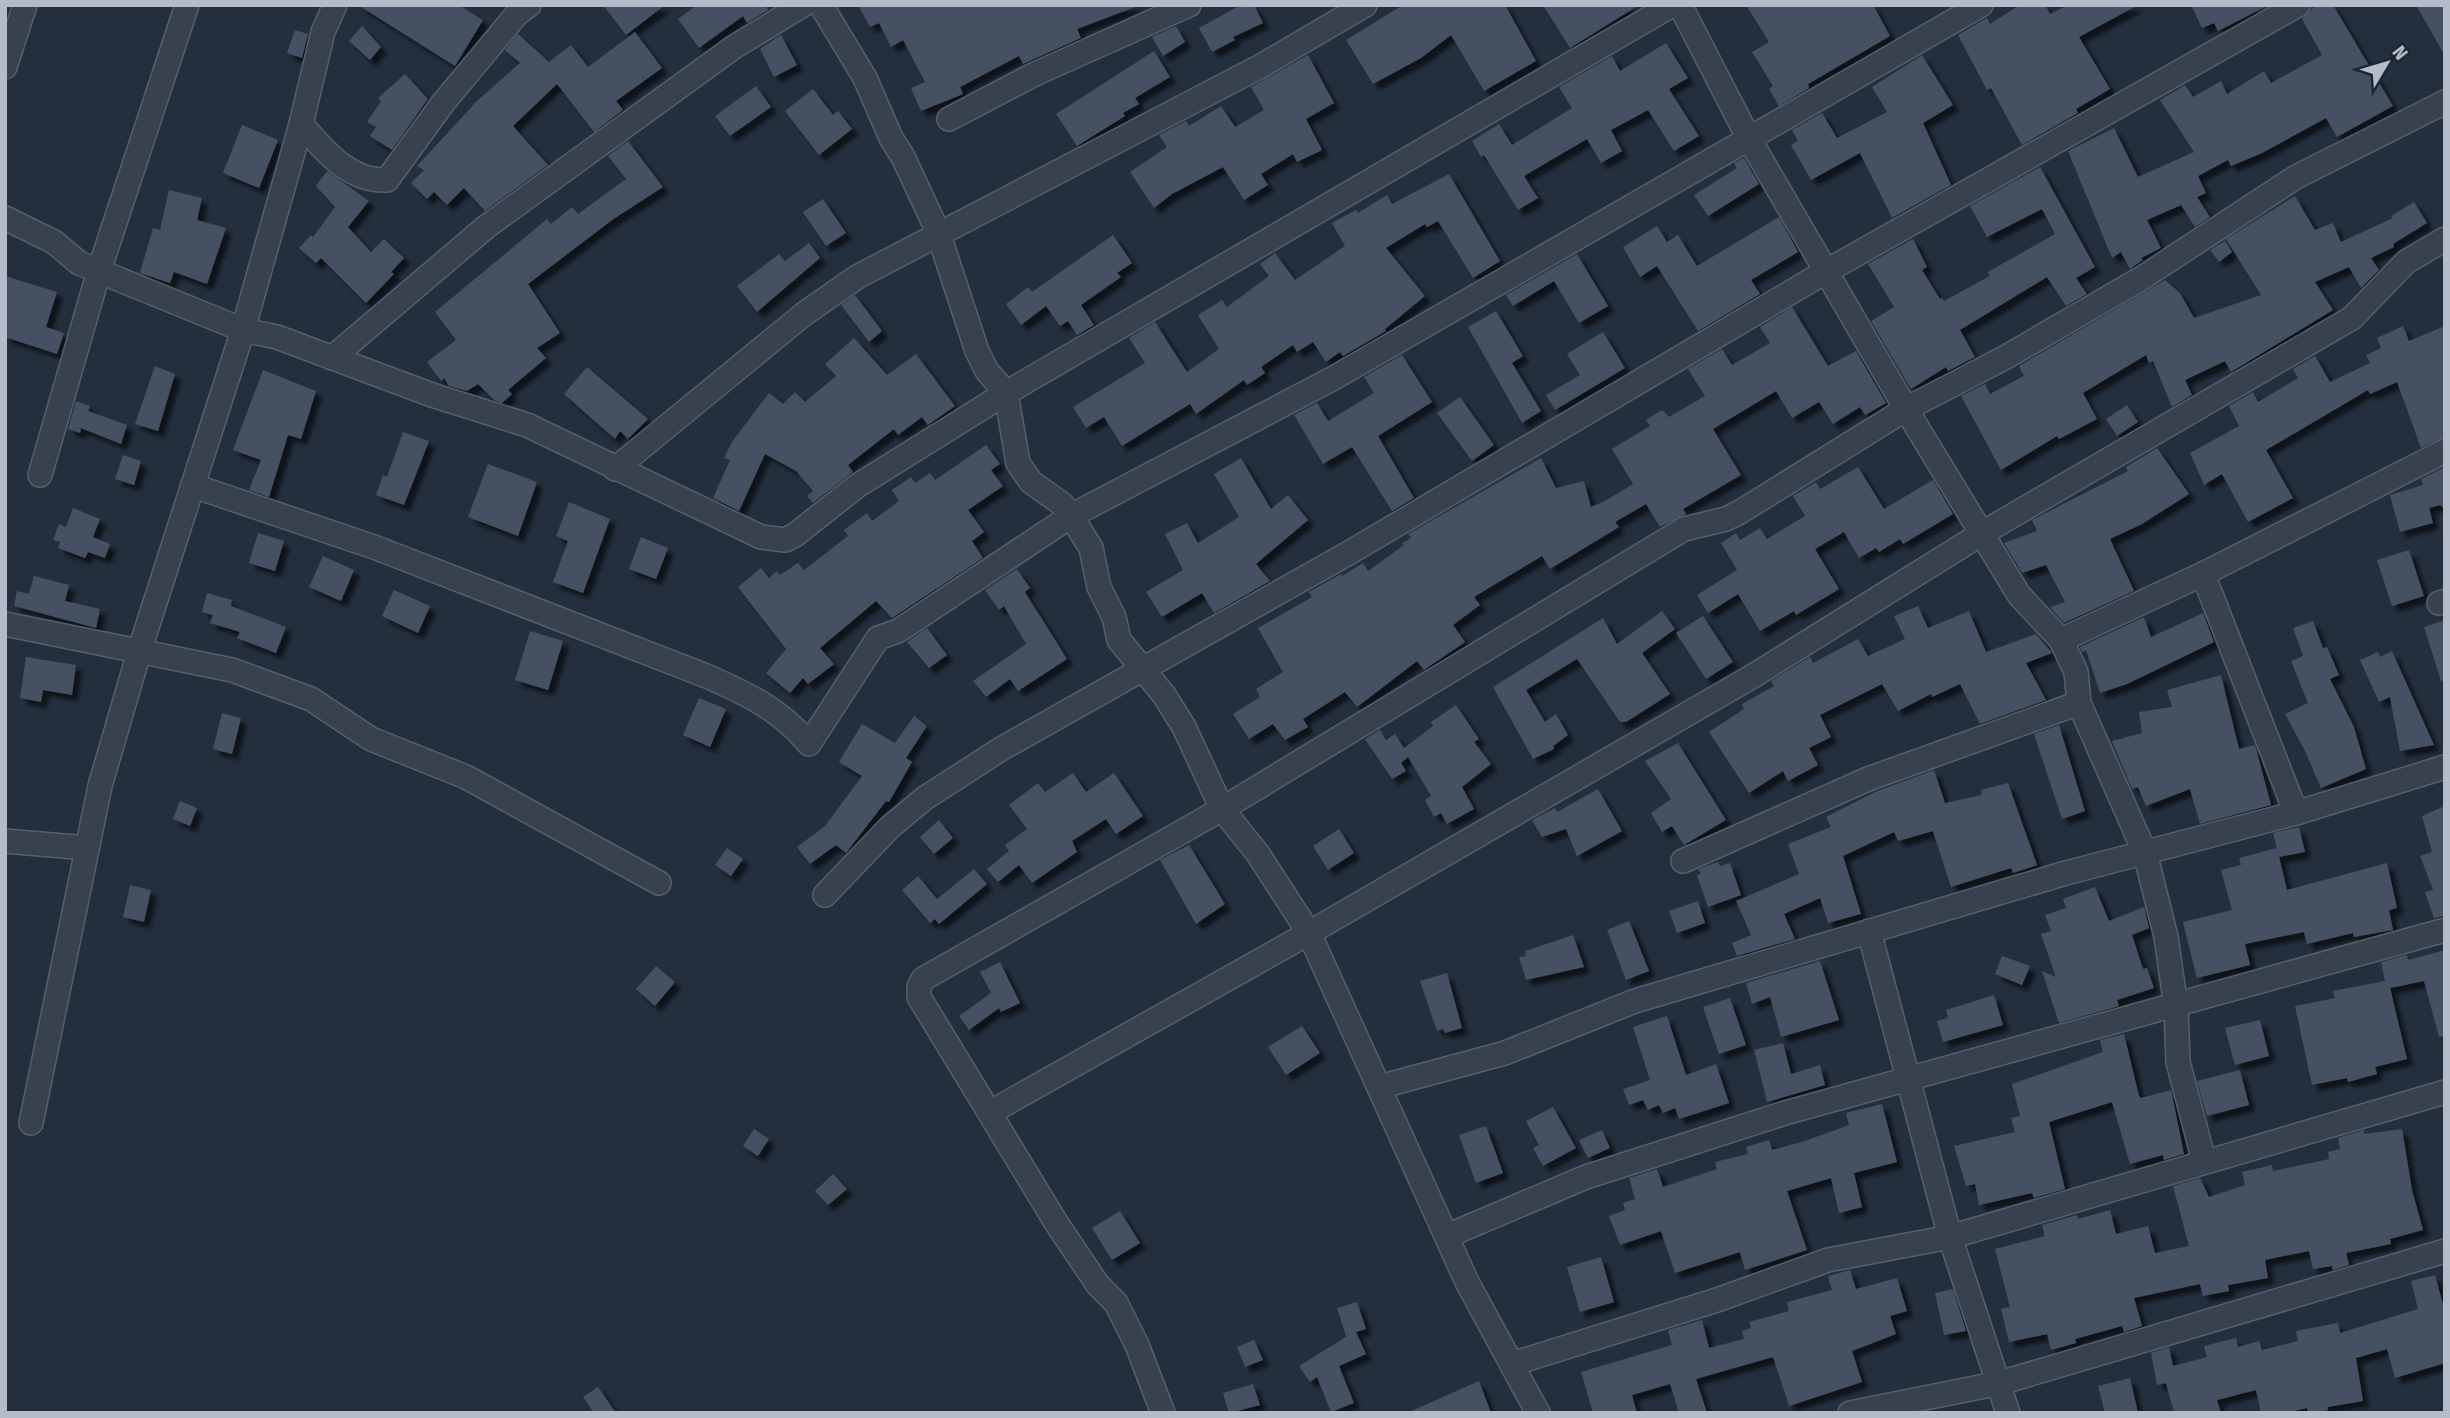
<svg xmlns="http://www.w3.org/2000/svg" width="2450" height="1418" font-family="'Fira Sans Condensed',sans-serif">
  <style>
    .building { fill: #455162; filter: url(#shadow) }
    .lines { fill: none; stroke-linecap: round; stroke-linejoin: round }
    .minor-casing { stroke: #565f6c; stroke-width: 26 }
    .minor { stroke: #38414e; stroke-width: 23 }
  </style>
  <defs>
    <filter id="shadow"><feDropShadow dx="6" dy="6" stdDeviation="2" flood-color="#0009"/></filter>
  </defs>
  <rect width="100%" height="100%" fill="#242f3e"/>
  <g class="building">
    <polygon points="358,5 459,5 483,20 455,66"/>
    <polygon points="603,5 665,5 626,35"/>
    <polygon points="697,5 766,5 768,10 747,23 743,16 699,48 678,19"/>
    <polygon points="858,5 1135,5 1135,7 1077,29 1081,38 1023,64 1019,56 960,87 963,94 921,111 911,88 925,82 903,40 891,47 879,23 870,27"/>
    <polygon points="1241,5 1254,5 1263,23 1233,37 1235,40 1212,52 1199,28"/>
    <polygon points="1403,5 1505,5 1536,61 1484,91 1451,35 1421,58 1373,84 1346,40"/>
    <polygon points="1543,5 1639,5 1570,48"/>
    <polygon points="1746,5 1873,5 1890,36 1808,84 1809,88 1779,106 1769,89 1773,86 1752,52 1769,42"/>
    <polygon points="2020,5 2045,5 2050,14 2068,5 2138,5 2079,37 2110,89 2076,109 2078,113 2022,145 1991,88 1987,90 1958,35 1987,18 1990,24"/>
    <polygon points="2191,5 2269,5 2218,31 2214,23 2202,28"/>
    <polygon points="2316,5 2333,5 2393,106 2337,137 2326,118 2262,153 2231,166 2228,160 2198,176 2206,193 2197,197 2210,217 2195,227 2181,205 2147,220 2161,248 2141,258 2143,260 2130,269 2121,252 2112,258 2068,151 2114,128 2138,177 2194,152 2160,100 2185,85 2193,97 2221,81 2227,94 2264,71 2271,83 2322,55 2302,19"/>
    <polygon points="2416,5 2445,5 2445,56"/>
    <polygon points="362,26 381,47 370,60 349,41"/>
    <polygon points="1176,26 1185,42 1163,56 1152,37"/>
    <polygon points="295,30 308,34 302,58 287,53"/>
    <polygon points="635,32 662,68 616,101 623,110 594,132 557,84 513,126 548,165 485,211 464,188 447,205 434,192 427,199 411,183 424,170 417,166 477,101 520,63 505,50 518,34 549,62 571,45 588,67"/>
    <polygon points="781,35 797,65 774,77 760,49"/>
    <polygon points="1666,43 1688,78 1669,89 1699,136 1674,151 1648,110 1611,130 1622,151 1601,163 1587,139 1524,176 1538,198 1518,210 1484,155 1481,157 1472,141 1499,124 1512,145 1572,108 1559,87 1612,56 1620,71"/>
    <polygon points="1154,51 1170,77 1135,98 1139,104 1123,113 1125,116 1077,146 1056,114"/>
    <polygon points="1308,55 1334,103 1306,119 1322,150 1297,162 1293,154 1261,174 1268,185 1244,200 1223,167 1172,194 1154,208 1130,172 1167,147 1159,135 1186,121 1189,126 1221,106 1235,127 1264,110 1251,87"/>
    <polygon points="1922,55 1953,105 1923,123 1951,185 1892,218 1860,153 1811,180 1791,145 1798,141 1792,130 1822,113 1837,138 1887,112 1872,87"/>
    <polygon points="405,74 428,99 392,150 370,136 376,127 367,122 381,101 378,98"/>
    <polygon points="756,86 771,107 730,136 715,116"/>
    <polygon points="813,89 833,115 838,111 852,129 819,155 785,111"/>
    <polygon points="242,125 278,140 259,188 223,173"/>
    <polygon points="628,141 663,187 612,220 528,284 560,333 537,348 546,358 508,390 512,394 502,403 494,400 478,384 467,391 449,386 444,378 441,381 427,362 456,340 435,312 547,219 551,224 572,207 578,214 626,179 608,156"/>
    <polygon points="1744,158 1759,184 1708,216 1694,195 1737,168 1734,163"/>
    <polygon points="2040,167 2095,267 2076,278 2087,294 2066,306 2047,277 1960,330 1975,357 1948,371 1946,367 1911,389 1871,321 1894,307 1868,264 1913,239 1927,267 1922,270 1940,299 1942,298 1944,301 1990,276 1988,272 2055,234 2042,209 1987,237 1970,206"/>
    <polygon points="327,171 369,201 348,227 371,252 384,239 404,258 391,272 394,274 366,303 321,258 316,263 299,248 311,235 313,237 335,207 316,186"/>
    <polygon points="1449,174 1500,261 1473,278 1438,221 1427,227 1425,224 1386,248 1425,296 1385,329 1386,331 1343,356 1340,352 1326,362 1313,342 1297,352 1293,345 1261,367 1265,373 1247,385 1244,380 1196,414 1190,404 1122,446 1104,417 1086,428 1073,407 1145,363 1129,338 1155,322 1187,372 1219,349 1198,315 1222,300 1227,307 1269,276 1260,264 1275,253 1295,280 1345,246 1332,223 1356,210 1358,213 1387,195 1392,204"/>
    <polygon points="169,190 202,198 197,220 226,228 207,284 174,272 170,283 140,273 153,228 160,230"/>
    <polygon points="2295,196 2315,230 2333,223 2341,242 2393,218 2391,216 2414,202 2427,223 2393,244 2394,247 2371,258 2379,270 2361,288 2349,267 2315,282 2333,310 2231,372 2225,361 2185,380 2192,395 2172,407 2153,361 2149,363 2146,355 2083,393 2097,419 2059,439 2057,436 2001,470 1961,396 1985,384 1990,394 2024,376 2019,366 2165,280 2180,293 2194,318 2261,295 2226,239"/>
    <polygon points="823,199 846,233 826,246 803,212"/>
    <polygon points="1779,217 1798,252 1751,280 1760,294 1698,331 1657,266 1640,277 1623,247 1657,226 1667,242 1678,235 1697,266"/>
    <polygon points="1113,235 1132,263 1117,273 1121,277 1081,305 1094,325 1077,335 1068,321 1060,326 1046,306 1021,325 1006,304 1028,287 1032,292"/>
    <polygon points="2225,241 2232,252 2219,262 2210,250"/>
    <polygon points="809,243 820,258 757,312 737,286 779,254 785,261"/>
    <polygon points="1577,254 1608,306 1579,323 1554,281 1513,306 1506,295"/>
    <polygon points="5,276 57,292 46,327 64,333 57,354 5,337"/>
    <polygon points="855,295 882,331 869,342 841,305"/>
    <polygon points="1792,307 1828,366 1856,351 1886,403 1865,415 1860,407 1833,424 1819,402 1792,418 1776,391 1713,429 1741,475 1683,509 1686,514 1660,527 1646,504 1615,522 1619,527 1550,569 1542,556 1474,597 1480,605 1453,625 1465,642 1424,670 1417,661 1357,707 1345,692 1303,719 1308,727 1285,740 1273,724 1249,739 1233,714 1260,697 1256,689 1283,672 1258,628 1312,597 1309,592 1341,574 1342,576 1363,563 1368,571 1404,545 1402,543 1411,538 1408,534 1541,458 1556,488 1584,481 1591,507 1603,502 1633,484 1612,449 1650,426 1646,420 1662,410 1669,417 1705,396 1688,369 1722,349 1732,365 1770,343 1760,327"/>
    <polygon points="1496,311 1523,356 1512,363 1541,411 1522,423 1468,327"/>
    <polygon points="2403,326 2409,341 2445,326 2445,437 2421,448 2397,382 2370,394 2368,390 2266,450 2293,498 2248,522 2222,474 2204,485 2190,453 2239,426 2229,406 2253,392 2258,402 2298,378 2293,369 2315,356 2330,382 2370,363 2366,355 2381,348 2377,338"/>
    <polygon points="1603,332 1625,368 1555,410 1546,395 1580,375 1567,354"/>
    <polygon points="854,338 887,375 916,354 955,406 928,425 922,417 898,435 894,429 848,465 853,472 813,503 807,496 813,491 796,471 765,454 739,511 713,498 730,460 724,458 732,442 769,393 783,404 795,392 805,402 836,376 825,364"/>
    <polygon points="1402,355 1432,402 1378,436 1414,498 1392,511 1352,447 1323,464 1294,415 1317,403 1328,421 1374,393 1364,377"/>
    <polygon points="155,366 175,374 158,431 135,424"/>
    <polygon points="587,367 648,419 628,439 620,431 615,439 564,394"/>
    <polygon points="263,370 316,391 301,439 288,435 269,497 249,490 261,460 233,450"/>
    <polygon points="1460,397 1494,445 1472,461 1437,413"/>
    <polygon points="76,401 90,406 88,411 127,425 121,444 81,428 80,433 68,429"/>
    <polygon points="2127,405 2138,422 2117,436 2106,419"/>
    <polygon points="403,432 429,441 404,505 376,495 383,475 387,477"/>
    <polygon points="986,445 1000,464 991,470 1003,486 968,510 984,532 972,541 983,558 892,618 876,601 820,648 834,664 808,684 803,678 790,693 766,673 786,649 738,587 761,568 769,578 777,571 780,575 798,563 804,570 848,536 844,530 867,513 872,521 899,501 892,490 911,477 915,483 930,473 935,480"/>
    <polygon points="2157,448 2189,494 2142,524 2110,539 2134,591 2064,623 2050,607 2065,602 2046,565 2022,573 2004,543 2037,531 2032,520 2128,471 2126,467"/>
    <polygon points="123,455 141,461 134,485 115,479"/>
    <polygon points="1241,458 1271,509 1288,495 1308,520 1256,564 1270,581 1214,613 1202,593 1162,617 1146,592 1183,570 1165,534 1187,523 1198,543 1239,517 1214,474"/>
    <polygon points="488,464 537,482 518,536 468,517"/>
    <polygon points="1858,467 1884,509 1933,480 1953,514 1903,544 1900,539 1879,552 1876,548 1859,558 1844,532 1815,549 1839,589 1796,615 1794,611 1760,631 1738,594 1708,613 1697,595 1737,570 1721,543 1736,533 1740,540 1760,528 1767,539 1805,516 1793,496 1816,482 1820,489"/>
    <polygon points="2445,467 2445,509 2440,505 2429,508 2433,523 2400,532 2390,495 2423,485 2421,479"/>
    <polygon points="569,502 610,519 583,593 553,582 568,541 556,536"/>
    <polygon points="73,508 100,519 93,537 110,544 105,558 88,552 85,558 58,548 60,542 53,540 59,524 66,527"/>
    <polygon points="258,533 284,541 275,571 249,563"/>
    <polygon points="641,537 668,548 656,579 629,569"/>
    <polygon points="2409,550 2424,596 2392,606 2377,560"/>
    <polygon points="323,556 354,570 341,601 309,587"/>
    <polygon points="1017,569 1030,588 1025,592 1067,659 1018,691 1010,679 986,697 973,681 1026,644 1004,606 999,610 985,590"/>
    <polygon points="34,576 69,585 65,601 100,609 96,628 14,606 17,591 29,594"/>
    <polygon points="394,590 430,606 418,633 382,616"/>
    <polygon points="207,593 232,600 231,606 286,627 276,653 237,638 240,632 210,623 213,615 202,612"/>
    <polygon points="1918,606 1928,628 1969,611 1986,652 2036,634 2052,653 2026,663 2046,700 1980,724 1960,684 1932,697 1931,694 1898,711 1882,684 1820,715 1831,737 1809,748 1818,765 1788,781 1783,771 1749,793 1709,732 1744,709 1742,704 1774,686 1771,681 1810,657 1813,663 1858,639 1868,656 1905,639 1894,616"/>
    <polygon points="1662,611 1675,629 1642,653 1670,694 1626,722 1620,722 1577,659 1526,690 1545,722 1556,714 1568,735 1553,746 1554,749 1533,759 1493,687 1603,618 1617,644"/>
    <polygon points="2203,613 2214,642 2127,684 2100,693 2086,650 2082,652 2080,647 2144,617 2151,637"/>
    <polygon points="1703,616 1733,662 1706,679 1676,633"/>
    <polygon points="2445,620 2445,680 2441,681 2424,627"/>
    <polygon points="2313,621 2323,648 2327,647 2339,675 2330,679 2354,727 2366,769 2321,788 2305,751 2285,714 2308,703 2291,661 2303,656 2293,628"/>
    <polygon points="927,628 947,655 929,668 907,642"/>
    <polygon points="530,631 563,641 548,690 515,680"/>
    <polygon points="2392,651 2434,745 2400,751 2390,697 2379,702 2360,660 2378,652 2380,657"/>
    <polygon points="26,657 76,665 72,695 43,690 41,702 20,698"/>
    <polygon points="2221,675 2239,749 2255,745 2271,805 2200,824 2190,789 2146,806 2138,787 2132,789 2112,741 2142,733 2139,712 2172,707 2167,690"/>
    <polygon points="699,698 726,709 710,747 683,735"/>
    <polygon points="1456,705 1479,739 1474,742 1491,764 1462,787 1474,809 1447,824 1441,813 1434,817 1425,800 1431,796 1408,757 1401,763 1406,771 1392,779 1365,739 1380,730 1386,740 1395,734 1404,748 1433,726 1431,722"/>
    <polygon points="222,713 241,718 232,754 213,749"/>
    <polygon points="914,716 927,726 906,758 912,762 889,802 886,801 846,853 836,845 810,864 797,847 825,826 862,776 839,762 862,724 895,743"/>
    <polygon points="2059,725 2085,811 2062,819 2034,734"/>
    <polygon points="1678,743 1726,820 1684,845 1672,826 1662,832 1651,813 1671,799 1645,761"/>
    <polygon points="1934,770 1945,803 1982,795 1981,790 2008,783 2037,865 2013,873 2011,868 1951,887 1933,831 1898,841 1894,832 1843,856 1861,914 1828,923 1820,898 1784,914 1795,939 1737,956 1732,943 1751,935 1736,901 1799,874 1788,844 1831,827 1826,817 1875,792"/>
    <polygon points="1073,773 1086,792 1114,773 1143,816 1116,834 1106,819 1072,841 1077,852 1032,883 1019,865 998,882 987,869 1009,851 1005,845 1027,829 1009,805 1038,783 1045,792"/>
    <polygon points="1598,789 1622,831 1577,856 1566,829 1542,837 1532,820 1555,808 1557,812"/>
    <polygon points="180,801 197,808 190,826 173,819"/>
    <polygon points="2445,806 2445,916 2434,918 2425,892 2433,890 2420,856 2432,852 2422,816"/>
    <polygon points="939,820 953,838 934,854 920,837"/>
    <polygon points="2299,827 2305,852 2279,857 2273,833"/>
    <polygon points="1339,829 1354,853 1328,870 1313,846"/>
    <polygon points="1189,845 1225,904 1196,924 1160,860"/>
    <polygon points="727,848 743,859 731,876 715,865"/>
    <polygon points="2277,848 2287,890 2387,863 2397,908 2389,910 2393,930 2354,937 2353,933 2307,944 2304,932 2245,944 2250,965 2197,978 2183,922 2232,910 2221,870 2241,865 2239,858"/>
    <polygon points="1718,862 1720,866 1730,863 1741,895 1708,907 1697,875 1701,874 1698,869"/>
    <polygon points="974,869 987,884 939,924 935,919 930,923 902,890 918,876 937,899"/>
    <polygon points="130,885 151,890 144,922 123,917"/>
    <polygon points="2095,887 2109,921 2144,907 2149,928 2132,935 2143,969 2147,968 2154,988 2117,1000 2119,1006 2059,1023 2042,971 2056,977 2041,934 2051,931 2045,915 2066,908 2063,899"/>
    <polygon points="1698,901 1705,923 1677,933 1669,911"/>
    <polygon points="1629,921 1649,971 1626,980 1607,930"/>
    <polygon points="1573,935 1584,967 1526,980 1519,957 1526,956 1525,951"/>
    <polygon points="2445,950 2445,1036 2439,1037 2424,981 2390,988 2407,1059 2375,1067 2377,1074 2348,1082 2347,1078 2312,1085 2295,1006 2335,998 2333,991 2385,981 2381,962 2407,955 2408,960"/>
    <polygon points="2002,956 2030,966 2022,985 1995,974"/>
    <polygon points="1820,961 1839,1020 1781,1037 1770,997 1752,1004 1746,983"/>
    <polygon points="1000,962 1020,1003 1001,1012 999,1008 969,1030 959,1016 991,993 980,972"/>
    <polygon points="656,966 675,982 655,1006 636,989"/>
    <polygon points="1447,973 1462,1028 1445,1033 1443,1029 1437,1031 1420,981"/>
    <polygon points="1994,995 2003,1025 1943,1042 1937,1021 1948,1018 1946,1010"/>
    <polygon points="1730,998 1746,1045 1719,1054 1703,1007"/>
    <polygon points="1667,1016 1686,1075 1716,1064 1729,1103 1679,1119 1675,1108 1663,1113 1659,1105 1648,1110 1643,1100 1629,1105 1623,1089 1650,1080 1633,1027"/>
    <polygon points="2260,1020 2269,1056 2235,1065 2225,1028"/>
    <polygon points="1302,1026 1320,1053 1286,1075 1268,1047"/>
    <polygon points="2124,1034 2139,1096 2141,1098 2171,1090 2184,1154 2164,1160 2163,1155 2130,1164 2112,1102 2049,1122 2065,1189 2034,1198 2032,1193 1979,1205 1975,1184 1966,1186 1954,1146 2015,1132 2011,1118 2020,1116 2012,1084 2103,1052 2100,1040"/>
    <polygon points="1783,1043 1791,1074 1820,1065 1825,1085 1767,1102 1754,1050"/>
    <polygon points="2240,1070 2249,1105 2207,1116 2197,1081"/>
    <polygon points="1882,1104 1897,1162 1854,1173 1862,1207 1839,1213 1831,1178 1787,1191 1807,1250 1745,1270 1740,1252 1675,1273 1661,1231 1620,1245 1609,1216 1625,1210 1623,1203 1635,1199 1629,1178 1657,1169 1663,1187 1717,1169 1715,1162 1748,1154 1746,1147 1769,1140 1772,1150 1805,1141 1849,1125 1846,1113"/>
    <polygon points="1553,1107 1576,1148 1543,1166 1533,1148 1539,1145 1526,1121"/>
    <polygon points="1486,1126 1503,1173 1476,1183 1459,1135"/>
    <polygon points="754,1129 769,1139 758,1156 743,1146"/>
    <polygon points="2402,1129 2412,1190 2423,1230 2390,1239 2391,1244 2346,1253 2349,1265 2333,1270 2332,1266 2313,1269 2309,1251 2265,1260 2268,1278 2228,1285 2229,1291 2203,1296 2200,1284 2134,1298 2142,1326 2124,1332 2122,1326 2075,1339 2076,1343 2051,1350 2047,1334 2009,1342 2001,1309 2010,1307 1995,1249 2045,1236 2042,1225 2077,1215 2078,1219 2110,1210 2116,1234 2148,1226 2155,1253 2189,1246 2173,1186 2200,1178 2209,1197 2245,1185 2242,1172 2272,1165 2273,1171 2329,1159 2328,1152 2340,1149 2338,1138 2364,1130 2364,1134"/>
    <polygon points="1602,1130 1610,1148 1588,1158 1579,1140"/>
    <polygon points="833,1174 847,1189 828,1205 815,1191"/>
    <polygon points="1120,1211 1140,1243 1112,1260 1092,1228"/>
    <polygon points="1601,1257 1614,1302 1580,1312 1567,1267"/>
    <polygon points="1850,1270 1856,1289 1897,1278 1907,1311 1890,1316 1896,1334 1852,1351 1862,1382 1789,1406 1773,1357 1696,1379 1707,1413 1679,1413 1670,1384 1632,1395 1637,1413 1593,1413 1581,1372 1672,1345 1668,1330 1702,1320 1709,1348 1744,1339 1742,1331 1751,1328 1749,1322 1789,1311 1787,1302 1832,1290 1828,1276"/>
    <polygon points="2435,1275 2445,1312 2445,1363 2395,1378 2387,1349 2356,1358 2363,1401 2328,1407 2328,1410 2317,1413 2308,1413 2307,1408 2285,1413 2261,1413 2256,1390 2217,1400 2221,1413 2174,1413 2166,1383 2157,1385 2151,1353 2169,1347 2173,1366 2207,1357 2204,1346 2236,1338 2238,1347 2259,1341 2262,1350 2298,1341 2296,1331 2338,1323 2340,1333 2418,1309 2411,1281"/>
    <polygon points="1953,1289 1966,1331 1944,1335 1935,1293"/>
    <polygon points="1357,1302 1366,1329 1356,1332 1366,1354 1339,1366 1354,1403 1331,1412 1317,1377 1310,1382 1299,1366 1349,1335 1346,1336 1337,1308"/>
    <polygon points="1254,1340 1263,1360 1245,1367 1237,1347"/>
    <polygon points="2130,1378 2138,1413 2105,1413 2098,1386"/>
    <polygon points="1479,1381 1491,1413 1407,1413"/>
    <polygon points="1253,1384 1260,1405 1229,1413 1223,1393"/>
    <polygon points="598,1387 616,1413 594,1413 583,1397"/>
  </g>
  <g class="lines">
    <g class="minor-casing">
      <g id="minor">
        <polyline points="821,5 865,78 891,138 903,157 938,232 977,351 987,371 1006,393 1018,463 1031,482 1062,504 1071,516 1091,548 1099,587 1114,617 1119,640 1164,695 1184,727 1222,809 1258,854 1309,933 1467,1282 1538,1413"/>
        <polyline points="1680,5 1748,137 1906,409 2019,595 2061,640 2076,672 2079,703 2145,853 2166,937 2176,1007 2178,1062 2204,1161"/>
        <polyline points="5,67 25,5"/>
        <polyline points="949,119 1035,74 1189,5"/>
        <path d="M301,124C324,150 349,182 387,180L443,103L517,14L529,5"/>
        <polyline points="5,218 54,242 79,263 243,330 277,337 432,395 527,425 761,537 785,540 795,535 857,486 1006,393 1672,5"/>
        <polyline points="332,358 486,227 734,47 803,5"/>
        <polyline points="615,469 804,314 857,277 1261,66 1365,5"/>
        <polyline points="40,475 99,271 187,5"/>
        <path d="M194,486L374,547L709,677C749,695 781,710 809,744L878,638L898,631L1071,516L1332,379L1981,5"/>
        <polyline points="2203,574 2296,813"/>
        <polyline points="2439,603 2445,601"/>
        <polyline points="5,624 232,670 311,699 371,739 466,777 659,883"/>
        <polyline points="2061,640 2203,574 2445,451"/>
        <polyline points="5,841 87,848"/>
        <polyline points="1683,861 1868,779 2079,703"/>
        <polyline points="825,895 890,827 925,798 1001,749 1347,554 1825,272 2298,5"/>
        <polyline points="1869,931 1950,1237 2008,1413"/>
        <polyline points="1379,1087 1505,1053 1635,1001 2066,873 2296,813 2445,767"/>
        <polyline points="991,1112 1309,933 1753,676 1981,534 2352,318 2406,262 2445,239"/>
        <polyline points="31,1123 100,786 140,649 243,330 301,124 323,32 335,5"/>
        <polyline points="1447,1236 1586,1177 1785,1113 2445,930"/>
        <polyline points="1512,1364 1717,1300 1828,1260 1950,1237 2445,1092"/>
        <polyline points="1163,1413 1137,1345 1116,1303 1098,1285 1057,1224 919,997 919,987 923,979 1222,809 1684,529 1726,519 1740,512 1906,409 2006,357 2142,278 2296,177 2445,102"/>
        <polyline points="1850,1413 2000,1383 2445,1251"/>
      </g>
    </g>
    <use href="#minor" class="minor"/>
  </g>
  <rect width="2450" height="1418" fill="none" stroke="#b4bcc9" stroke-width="14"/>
  <g transform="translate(2387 63) rotate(52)" stroke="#1d2633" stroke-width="5" paint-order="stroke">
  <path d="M0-5L12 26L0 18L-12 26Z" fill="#b4bcc9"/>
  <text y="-10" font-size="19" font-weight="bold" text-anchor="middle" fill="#b4bcc9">N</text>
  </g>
</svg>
